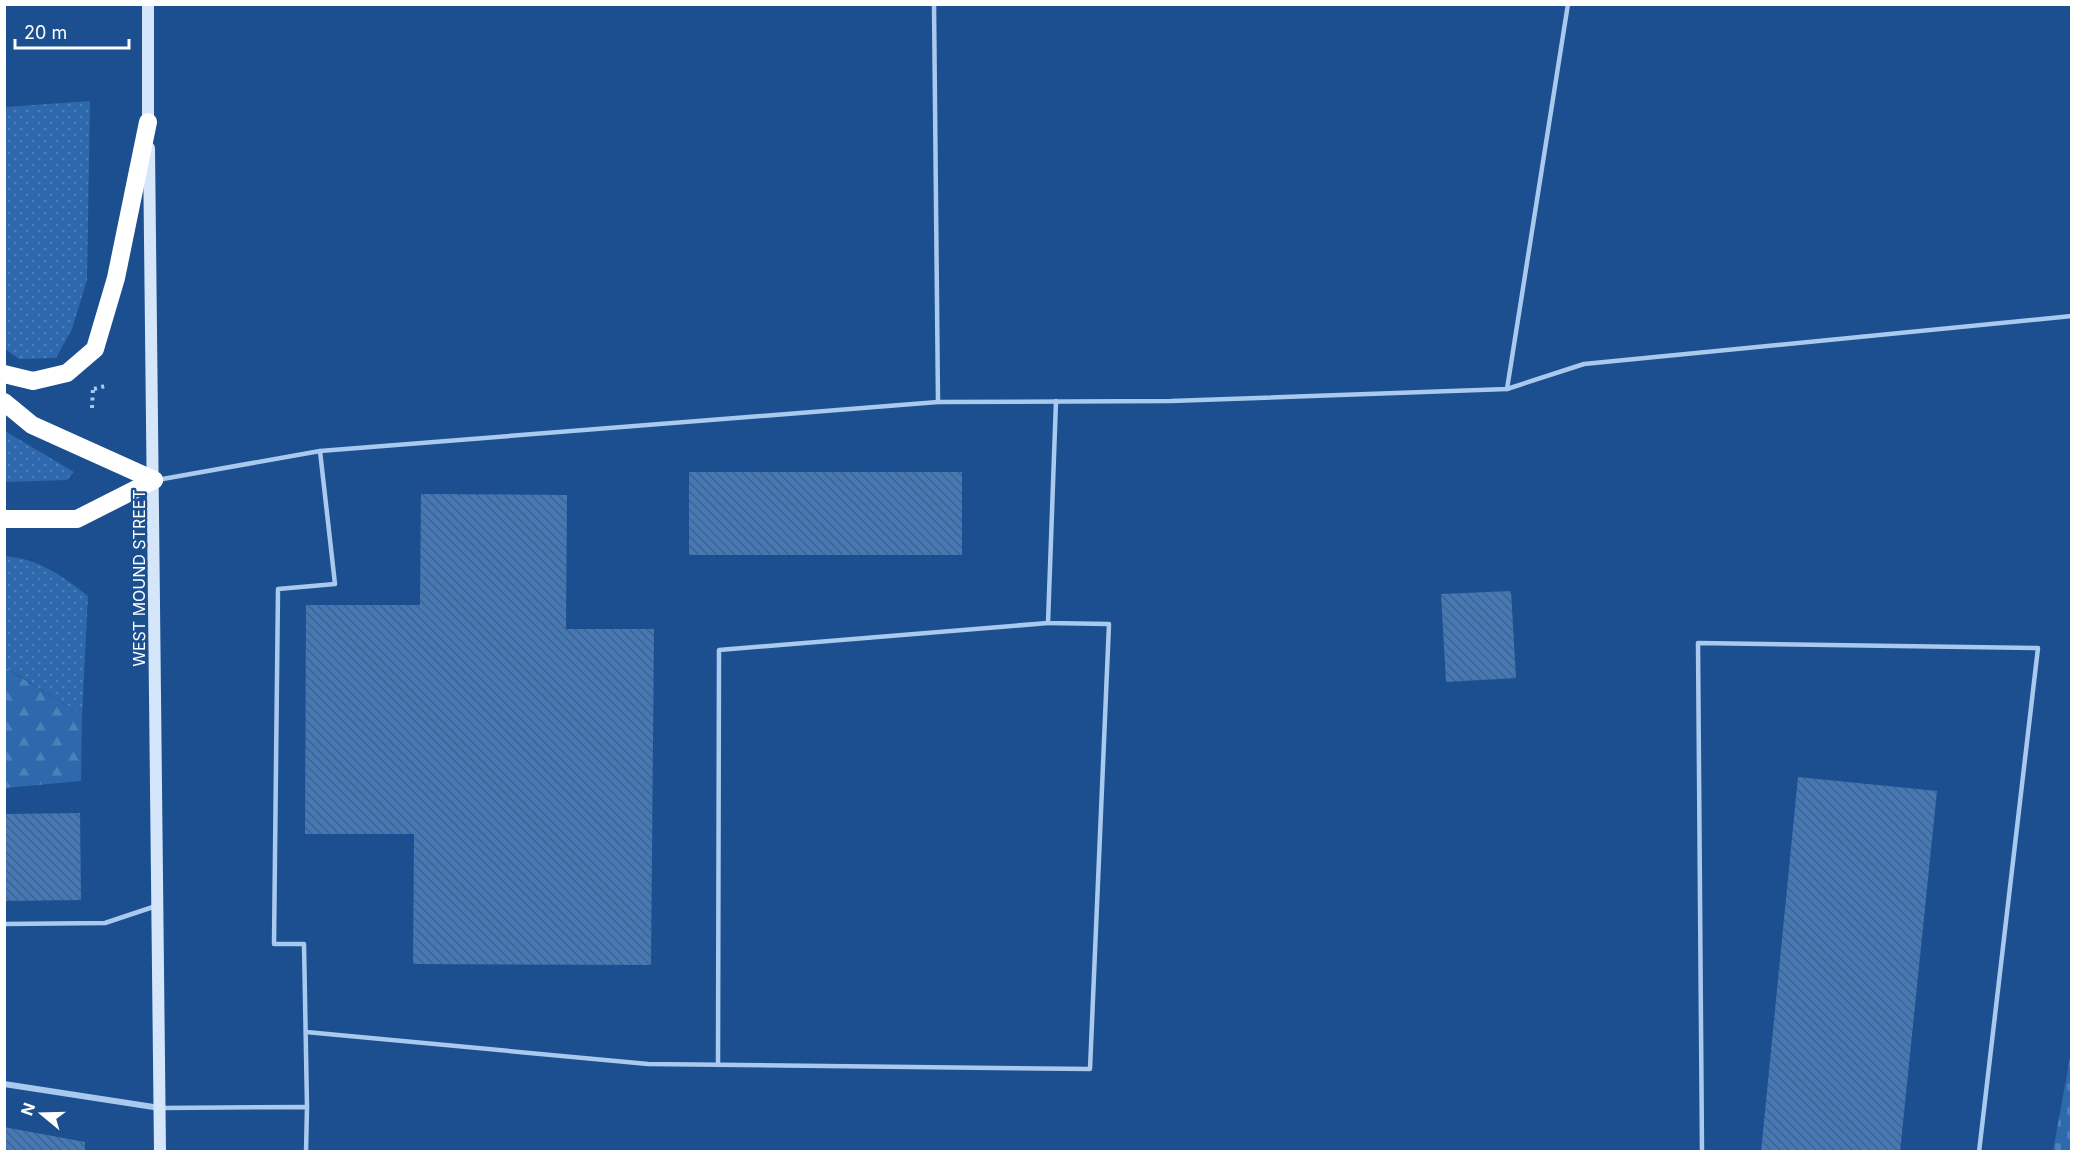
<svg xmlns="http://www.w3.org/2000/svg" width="2076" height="1156" font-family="Inter,sans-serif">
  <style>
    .grass { fill: url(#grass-dots) }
    .forest { fill: url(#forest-firs) }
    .cemetery { fill: url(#cemetery-stones) }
    .building { fill: url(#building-back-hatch) }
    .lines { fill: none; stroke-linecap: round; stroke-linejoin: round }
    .path { stroke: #a9c9ee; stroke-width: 4; stroke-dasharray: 3 4.5; stroke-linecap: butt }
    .lane { stroke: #a9c9ee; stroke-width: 4.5 }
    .street { stroke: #a9c9ee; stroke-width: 6 }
    .secondary { stroke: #d6e6fa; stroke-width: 12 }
    .highway { stroke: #fff; stroke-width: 18 }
    .labels { text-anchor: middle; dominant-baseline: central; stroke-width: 4.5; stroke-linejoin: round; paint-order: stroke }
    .street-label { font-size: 16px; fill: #fff; stroke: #1b4f8f }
  </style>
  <defs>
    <pattern id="grass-dots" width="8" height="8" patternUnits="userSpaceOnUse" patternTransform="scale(1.5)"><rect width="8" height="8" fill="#2e69ad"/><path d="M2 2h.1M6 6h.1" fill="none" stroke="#4d80b9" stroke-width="1.8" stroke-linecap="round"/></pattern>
    <pattern id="forest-firs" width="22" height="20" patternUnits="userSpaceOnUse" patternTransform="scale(1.5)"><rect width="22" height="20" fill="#2e69ad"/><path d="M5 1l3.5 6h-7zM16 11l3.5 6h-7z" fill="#4d80b9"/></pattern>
    <pattern id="cemetery-stones" width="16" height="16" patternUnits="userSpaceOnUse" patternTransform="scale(1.5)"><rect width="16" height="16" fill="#2e69ad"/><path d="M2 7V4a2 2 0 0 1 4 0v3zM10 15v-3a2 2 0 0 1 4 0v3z" fill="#4d80b9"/></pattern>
    <pattern id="building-back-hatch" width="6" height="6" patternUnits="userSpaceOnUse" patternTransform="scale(1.5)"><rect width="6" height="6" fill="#4478b7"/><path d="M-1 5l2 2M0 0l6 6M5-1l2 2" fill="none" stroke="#486282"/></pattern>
  </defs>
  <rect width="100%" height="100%" fill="#1b4f8f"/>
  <g class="grass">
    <polygon points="90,101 87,280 72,329 56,358 19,359 5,349 5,107"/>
    <polygon points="5,431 74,472 67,480 5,482"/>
    <path d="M4,556C38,558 62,576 88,596L82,715L5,667Z"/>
  </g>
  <polygon class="forest" points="4,667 82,715 81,781 5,788"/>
  <polygon class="cemetery" points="2071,1052 2071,1151 2053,1151"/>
  <g class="building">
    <rect x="689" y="472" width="273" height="83"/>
    <polygon points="421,494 567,495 566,629 654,629 651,965 413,964 414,834 305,834 306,605 420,605"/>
    <polygon points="1511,591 1516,678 1446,682 1441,594"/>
    <polygon points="1798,777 1937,791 1900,1152 1761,1152"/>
    <polygon points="80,813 81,900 4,901 4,814"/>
    <polygon points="4,1127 85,1142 85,1152 4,1152"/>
  </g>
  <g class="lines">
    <g class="path">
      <polyline points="94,389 105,386"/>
      <polyline points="92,408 93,388"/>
    </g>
    <g class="lane">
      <polyline points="934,4 938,402"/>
      <polyline points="1507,389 1568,4"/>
      <polyline points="157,480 320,451 938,402 1171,401 1507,389 1584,364 2072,316"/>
      <polyline points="4,924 105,923 156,906"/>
      <polyline points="306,1032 648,1064 1090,1069 1109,624 1048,623 1056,401"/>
      <polyline points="718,1065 719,650 1048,623"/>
      <polyline points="307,1107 304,944 274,944 278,589 335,584 320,451"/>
      <polyline points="160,1108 307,1107 306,1152"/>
      <polyline points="1702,1152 1698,643 2038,648 1979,1152"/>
    </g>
    <polyline class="street" points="4,1084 160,1108"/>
    <g class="secondary">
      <polyline points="148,4 148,127"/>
      <polyline points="149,148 160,1152"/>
    </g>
    <g class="highway">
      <polyline points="4,374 33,381 67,373 95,349 116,278 148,122"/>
      <polyline points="4,402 32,425 154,480"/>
      <polyline points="4,519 77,519 154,480"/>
    </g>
  </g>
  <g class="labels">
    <g class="street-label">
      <text transform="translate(139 578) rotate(-90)">WEST MOUND STREET</text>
    </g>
  </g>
  <rect width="2076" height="1156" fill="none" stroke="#ffffff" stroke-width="12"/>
  <g transform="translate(42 1114) rotate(289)" stroke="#1b4f8f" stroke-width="4.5" paint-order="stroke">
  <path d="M0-4.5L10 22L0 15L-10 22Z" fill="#ffffff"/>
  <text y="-9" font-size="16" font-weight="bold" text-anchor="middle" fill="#ffffff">N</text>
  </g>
  <path d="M15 39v9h114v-9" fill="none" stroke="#ffffff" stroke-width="3"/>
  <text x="24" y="39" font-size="18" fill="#ffffff" stroke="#1b4f8f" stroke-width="4.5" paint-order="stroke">20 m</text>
</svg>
